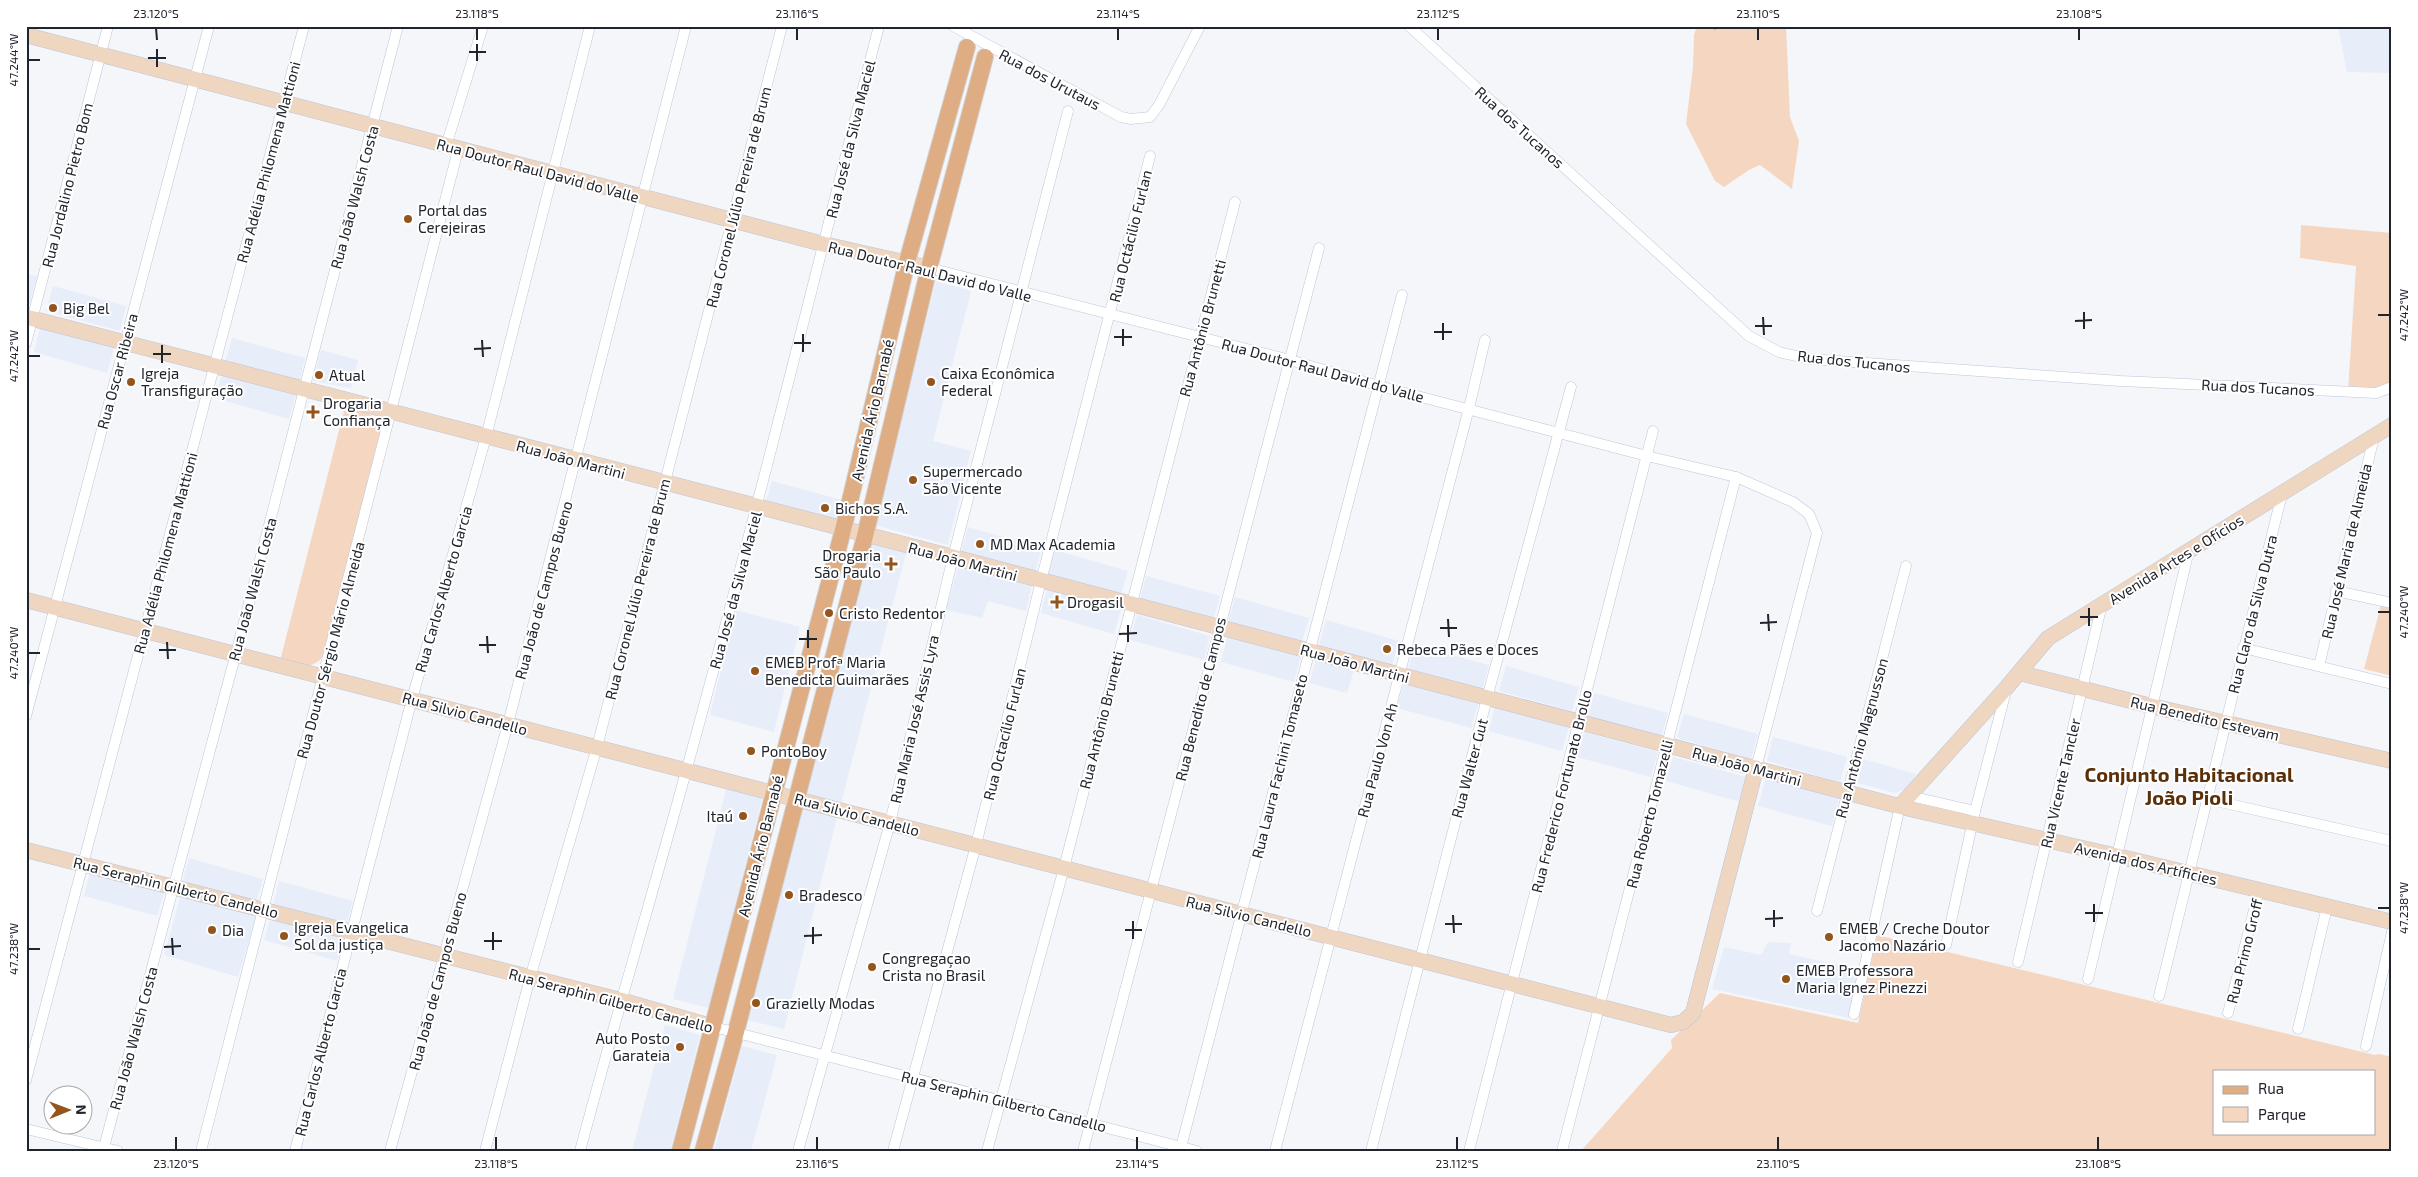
<svg xmlns="http://www.w3.org/2000/svg" width="2418" height="1177" font-family="'Exo 2',sans-serif">
  <style>
    .built { fill: #e7edf9 }
    .green { fill: #f5d7c1; fill-rule: evenodd }
    .lines { fill: none; stroke-linecap: round; stroke-linejoin: round }
    .stream { stroke: #7d8eb0; stroke-width: 3 }
    .street-casing { stroke: #bbc6db; stroke-width: 11 }
    .secondary-casing { stroke: #bbc6db; stroke-width: 16 }
    .primary-casing { stroke: #d2d3d5; stroke-width: 18 }
    .street { stroke: #fff; stroke-width: 10 }
    .secondary { stroke: #eed6c1; stroke-width: 15 }
    .primary { stroke: #dead83; stroke-width: 16 }
    .ticks { fill: none; stroke: #20242c; stroke-width: 2 }
    .poi-dot { fill: #94551d; stroke: #fff; stroke-width: 2 }
    .labels { text-anchor: middle; dominant-baseline: central; stroke-width: 4; stroke-linejoin: round; paint-order: stroke }
    .street-label { font-size: 15px; fill: #20242c; stroke: #fff }
    .poi-label { font-size: 15px; fill: #20242c; stroke: #fff; text-anchor: start }
    .district-label { font-size: 20px; font-weight: bold; fill: #5b3008; stroke: #fff }
    .neatline { fill: none; stroke: #20242c; stroke-width: 2 }
    .ticks-label { font-size: 12px; text-anchor: middle; fill: #20242c }
  </style>
  <rect width="100%" height="100%" fill="#f4f6fa"/>
  <g class="built">
    <polygon points="2338,26 2392,26 2392,73 2347,72"/>
    <polygon points="26,274 37,276 27,313 26,313"/>
    <polygon points="936,281 971,291 933,441 971,451 948,545 875,525"/>
    <polygon points="53,286 126,306 120,331 46,311"/>
    <polygon points="40,328 114,348 107,373 34,352"/>
    <polygon points="232,338 305,358 299,383 225,363"/>
    <polygon points="321,350 358,360 351,388 313,381"/>
    <polygon points="222,374 296,394 289,419 215,398"/>
    <polygon points="772,481 846,501 839,526 765,505"/>
    <polygon points="968,527 1042,548 1035,572 961,552"/>
    <polygon points="868,543 906,553 841,803 803,793"/>
    <polygon points="1054,550 1128,571 1121,595 1048,575"/>
    <polygon points="959,564 1032,584 1026,611 988,601 982,618 946,610"/>
    <polygon points="1146,576 1220,596 1213,621 1140,600"/>
    <polygon points="1047,589 1121,609 1114,634 1041,613"/>
    <polygon points="1235,597 1309,618 1302,642 1228,622"/>
    <polygon points="735,610 800,627 774,732 710,715"/>
    <polygon points="1137,615 1210,636 1204,660 1130,640"/>
    <polygon points="1326,620 1399,641 1392,665 1319,645"/>
    <polygon points="1227,637 1301,657 1294,682 1221,662"/>
    <polygon points="1415,645 1489,665 1482,690 1408,670"/>
    <polygon points="1316,659 1354,670 1347,693 1309,683"/>
    <polygon points="1506,666 1579,687 1572,711 1499,691"/>
    <polygon points="1404,683 1478,704 1471,728 1397,708"/>
    <polygon points="1594,693 1668,713 1661,738 1588,718"/>
    <polygon points="1495,706 1569,726 1562,751 1489,731"/>
    <polygon points="1684,714 1758,734 1751,759 1677,738"/>
    <polygon points="1584,732 1658,752 1651,777 1577,757"/>
    <polygon points="1773,737 1847,757 1840,782 1767,761"/>
    <polygon points="1673,757 1746,777 1740,802 1666,781"/>
    <polygon points="1863,759 1916,774 1907,788 1895,793 1857,783"/>
    <polygon points="1766,778 1839,798 1832,826 1758,806"/>
    <polygon points="727,786 763,795 709,1008 673,999"/>
    <polygon points="802,808 837,817 784,1029 748,1020"/>
    <polygon points="189,858 263,879 256,903 182,883"/>
    <polygon points="90,872 164,892 157,916 84,896"/>
    <polygon points="279,881 353,901 346,926 273,906"/>
    <polygon points="182,891 257,913 238,977 164,955"/>
    <polygon points="271,916 344,936 337,961 264,940"/>
    <polygon points="1768,942 1791,943 1789,954 1860,970 1849,1018 1712,989 1724,947 1761,955"/>
    <polygon points="665,1025 700,1035 670,1151 632,1151"/>
    <polygon points="742,1046 777,1055 751,1151 714,1151"/>
  </g>
  <g class="green">
    <polygon points="1697,26 1786,26 1790,117 1799,141 1792,189 1760,165 1749,170 1724,187 1715,181 1686,124 1693,67 1694,35"/>
    <polygon points="2301,225 2392,233 2392,387 2348,391 2356,266 2300,258"/>
    <path d="M345,407C362,411 381,413 380,435L323,656C312,672 295,664 280,661Z"/>
    <polygon points="2381,605 2392,607 2392,676 2364,669"/>
    <path d="M1877,935L2375,1055L2379,1054L2392,1057V1151H1581L1672,1048L1671,1040L1720,993L1858,1023ZM2214,1071H2374V1133H2214Z"/>
  </g>
  <g class="lines">
    <polyline class="stream" points="1715,28 1716,26"/>
    <g class="street-casing">
      <g id="street">
        <polyline points="953,26 1121,117 1131,119 1150,117 1159,105 1200,26"/>
        <polyline points="1409,26 1749,336 1779,352 1809,359 2121,381 2376,393 2392,387"/>
        <polyline points="446,146 483,26"/>
        <polyline points="929,268 1290,360 1379,386 1647,456 1736,477 1793,502 1809,514 1817,533 1756,768"/>
        <polyline points="26,343 108,26"/>
        <polyline points="2336,591 2392,603"/>
        <polyline points="2243,648 2392,684"/>
        <polyline points="2319,666 2374,437"/>
        <polyline points="26,716 209,26"/>
        <polyline points="1910,796 1975,811"/>
        <polyline points="2207,799 2392,841"/>
        <polyline points="1817,911 1906,566"/>
        <polyline points="1946,945 1975,811 2006,691"/>
        <polyline points="2018,962 2102,604"/>
        <polyline points="2088,979 2189,550"/>
        <polyline points="2159,996 2282,494"/>
        <polyline points="2228,1013 2259,890"/>
        <polyline points="1854,1014 1900,806"/>
        <polyline points="714,1027 1197,1151"/>
        <polyline points="2298,1029 2327,907"/>
        <polyline points="2366,1046 2392,932"/>
        <polyline points="26,1080 304,26"/>
        <polyline points="26,1129 118,1151"/>
        <polyline points="103,1151 236,653 398,26"/>
        <polyline points="201,1151 458,150"/>
        <polyline points="295,1151 412,699 486,437 590,26"/>
        <polyline points="390,1151 508,724 686,26"/>
        <polyline points="485,1151 530,978 597,747 782,26"/>
        <path d="M580,1151C614,1023 652,896 687,768C755,522 815,273 879,26"/>
        <polyline points="798,1151 890,823 953,557 1068,111"/>
        <polyline points="893,1151 976,845 1041,581 1150,156"/>
        <polyline points="987,1151 1064,868 1235,202"/>
        <polyline points="1083,1151 1319,248"/>
        <polyline points="1180,1151 1402,295"/>
        <polyline points="1275,1151 1469,408 1485,340"/>
        <polyline points="1371,1151 1487,698 1571,387"/>
        <polyline points="1469,1151 1653,431"/>
        <polyline points="1562,1151 1736,477"/>
      </g>
    </g>
    <g class="secondary-casing">
      <g id="secondary">
        <polyline points="26,35 823,244 929,268"/>
        <polyline points="26,317 953,557 1906,808 2117,856 2392,922"/>
        <polyline points="26,600 1671,1025 1683,1022 1693,1013 1756,768"/>
        <polyline points="2020,673 2151,706 2392,761"/>
        <polyline points="1900,806 2007,687 2048,638 2392,425"/>
        <polyline points="26,850 620,1000 714,1027"/>
      </g>
    </g>
    <g class="primary-casing">
      <g id="primary">
        <polyline points="680,1151 843,530 907,262 967,47"/>
        <polyline points="703,1151 732,1047 865,536 929,268 985,57"/>
      </g>
    </g>
    <use href="#street" class="street"/>
    <use href="#secondary" class="secondary"/>
    <use href="#primary" class="primary"/>
  </g>
  <path class="ticks" d="M156,28L157,40M477,28V40M797,28V40M1118,28V40M1438,28V40M1758,28V40M2079,28V40M477,44V61M157,49V67M469,52H486M148,58H166M28,60H40M2084,312V329M2378,315H2390M1763,317L1764,335M2075,321L2092,320M1443,323V340M1755,326H1772M1123,329V346M1434,332H1452M803,334V352M1114,337H1132M482,340L483,357M794,343H811M162,345V363M474,349L491,348M153,354H171M28,356H40M2089,608V626M2378,612H2390M1768,614L1769,631M2080,617H2098M1448,619L1449,637M1760,623L1777,622M1128,625V642M1440,628H1457M808,630V648M1119,634L1137,633M487,636L488,653M799,639H817M167,642L168,659M479,645H496M159,650H176M28,653H40M2094,904V922M2378,908H2390M1774,910V927M2085,913H2103M1453,915L1454,933M1765,919L1783,918M1133,921V939M1445,924H1462M813,927V944M1125,930H1142M493,932V950M804,936L822,935M172,938L173,955M484,941H502M164,947L181,946M28,949H40M176,1137V1150M496,1137V1150M817,1137V1150M1137,1137V1150M1457,1137V1150M1778,1137V1150M2098,1137V1150"/>
  <g class="poi-dot">
    <circle cx="408" cy="219" r="5"/>
    <circle cx="53" cy="308" r="5"/>
    <circle cx="319" cy="375" r="5"/>
    <circle cx="131" cy="382" r="5"/>
    <circle cx="931" cy="382" r="5"/>
    <path d="M310.5 404.5h5v5h5v5h-5v5h-5v-5h-5v-5h5z"/>
    <circle cx="913" cy="480" r="5"/>
    <circle cx="825" cy="508" r="5"/>
    <circle cx="980" cy="544" r="5"/>
    <path d="M888.5 556.5h5v5h5v5h-5v5h-5v-5h-5v-5h5z"/>
    <path d="M1054.5 594.5h5v5h5v5h-5v5h-5v-5h-5v-5h5z"/>
    <circle cx="829" cy="613" r="5"/>
    <circle cx="1387" cy="649" r="5"/>
    <circle cx="755" cy="671" r="5"/>
    <circle cx="751" cy="751" r="5"/>
    <circle cx="743" cy="816" r="5"/>
    <circle cx="789" cy="895" r="5"/>
    <circle cx="212" cy="930" r="5"/>
    <circle cx="284" cy="936" r="5"/>
    <circle cx="1829" cy="937" r="5"/>
    <circle cx="872" cy="967" r="5"/>
    <circle cx="1786" cy="979" r="5"/>
    <circle cx="756" cy="1003" r="5"/>
    <circle cx="680" cy="1047" r="5"/>
  </g>
  <g class="labels">
    <g class="street-label">
      <text transform="translate(1050 79) rotate(28)">Rua dos Urutaus</text>
      <text transform="translate(1520 127) rotate(42)">Rua dos Tucanos</text>
      <text transform="translate(850 139) rotate(-76)">Rua José da Silva Maciel</text>
      <text transform="translate(268 162) rotate(-75)">Rua Adélia Philomena Mattioni</text>
      <text transform="translate(538 170) rotate(15)">Rua Doutor Raul David do Valle</text>
      <text transform="translate(67 185) rotate(-76)">Rua Jordalino Pietro Bom</text>
      <text transform="translate(354 197) rotate(-75)">Rua João Walsh Costa</text>
      <text transform="translate(738 197) rotate(-76)">Rua Coronel Júlio Pereira de Brum</text>
      <text transform="translate(1130 236) rotate(-76)">Rua Octácilio Furlan</text>
      <text transform="translate(930 271) rotate(14)">Rua Doutor Raul David do Valle</text>
      <text transform="translate(1202 328) rotate(-75)">Rua Antônio Brunetti</text>
      <text transform="translate(1854 361) rotate(6)">Rua dos Tucanos</text>
      <text transform="translate(1323 370) rotate(15)">Rua Doutor Raul David do Valle</text>
      <text transform="translate(117 371) rotate(-75)">Rua Oscar Ribeira</text>
      <text transform="translate(2258 387) rotate(3)">Rua dos Tucanos</text>
      <text transform="translate(872 410) rotate(-77)">Avenida Ário Barnabé</text>
      <text transform="translate(571 459) rotate(15)">Rua João Martini</text>
      <text transform="translate(2346 551) rotate(-77)">Rua José Maria de Almeida</text>
      <text transform="translate(165 553) rotate(-75)">Rua Adélia Philomena Mattioni</text>
      <text transform="translate(2176 559) rotate(-32)">Avenida Artes e Ofícios</text>
      <text transform="translate(963 561) rotate(15)">Rua João Martini</text>
      <text transform="translate(252 589) rotate(-75)">Rua João Walsh Costa</text>
      <text transform="translate(443 589) rotate(-74)">Rua Carlos Alberto Garcia</text>
      <text transform="translate(637 589) rotate(-76)">Rua Coronel Júlio Pereira de Brum</text>
      <text transform="translate(543 590) rotate(-75)">Rua João de Campos Bueno</text>
      <text transform="translate(735 590) rotate(-75)">Rua José da Silva Maciel</text>
      <text transform="translate(2252 614) rotate(-76)">Rua Claro da Silva Dutra</text>
      <text transform="translate(330 650) rotate(-75)">Rua Doutor Sérgio Mário Almeida</text>
      <text transform="translate(1355 663) rotate(15)">Rua João Martini</text>
      <text transform="translate(1200 699) rotate(-76)">Rua Benedito de Campos</text>
      <text transform="translate(465 713) rotate(15)">Rua Silvio Candello</text>
      <text transform="translate(2205 718) rotate(13)">Rua Benedito Estevam</text>
      <text transform="translate(914 719) rotate(-77)">Rua Maria José Assis Lyra</text>
      <text transform="translate(1101 720) rotate(-76)">Rua Antônio Brunetti</text>
      <text transform="translate(1004 734) rotate(-76)">Rua Octacílio Furlan</text>
      <text transform="translate(1861 738) rotate(-75)">Rua Antônio Magnusson</text>
      <text transform="translate(1377 760) rotate(-75)">Rua Paulo Von Ah</text>
      <text transform="translate(1279 766) rotate(-76)">Rua Laura Fachini Tomaseto</text>
      <text transform="translate(1747 766) rotate(15)">Rua João Martini</text>
      <text transform="translate(1469 768) rotate(-75)">Rua Walter Gut</text>
      <text transform="translate(2060 783) rotate(-77)">Rua Vicente Tancler</text>
      <text transform="translate(1561 791) rotate(-76)">Rua Frederico Fortunato Brollo</text>
      <text transform="translate(857 814) rotate(15)">Rua Silvio Candello</text>
      <text transform="translate(1649 814) rotate(-76)">Rua Roberto Tomazelli</text>
      <text transform="translate(760 846) rotate(-76)">Avenida Ário Barnabé</text>
      <text transform="translate(2146 863) rotate(13)">Avenida dos Artíficies</text>
      <text transform="translate(176 887) rotate(14)">Rua Seraphin Gilberto Candello</text>
      <text transform="translate(1249 916) rotate(14)">Rua Silvio Candello</text>
      <text transform="translate(2244 951) rotate(-76)">Rua Primo Groff</text>
      <text transform="translate(437 981) rotate(-75)">Rua João de Campos Bueno</text>
      <text transform="translate(611 1000) rotate(15)">Rua Seraphin Gilberto Candello</text>
      <text transform="translate(133 1038) rotate(-75)">Rua João Walsh Costa</text>
      <text transform="translate(320 1052) rotate(-76)">Rua Carlos Alberto Garcia</text>
      <text transform="translate(1004 1101) rotate(14)">Rua Seraphin Gilberto Candello</text>
    </g>
    <g class="poi-label">
      <text x="418" y="210">Portal das<tspan x="418" dy="17">Cerejeiras</tspan></text>
      <text x="63" y="308">Big Bel</text>
      <text x="141" y="373">Igreja<tspan x="141" dy="17">Transfiguração</tspan></text>
      <text x="941" y="373">Caixa Econômica<tspan x="941" dy="17">Federal</tspan></text>
      <text x="329" y="375">Atual</text>
      <text x="323" y="403">Drogaria<tspan x="323" dy="17">Confiança</tspan></text>
      <text x="923" y="471">Supermercado<tspan x="923" dy="17">São Vicente</tspan></text>
      <text x="835" y="508">Bichos S.A.</text>
      <text x="990" y="544">MD Max Academia</text>
      <text x="881" y="555" text-anchor="end">Drogaria<tspan x="881" dy="17">São Paulo</tspan></text>
      <text x="1067" y="602">Drogasil</text>
      <text x="839" y="613">Cristo Redentor</text>
      <text x="1397" y="649">Rebeca Pães e Doces</text>
      <text x="765" y="662">EMEB Profª Maria<tspan x="765" dy="17">Benedicta Guimarães</tspan></text>
      <text x="761" y="751">PontoBoy</text>
      <text x="733" y="816" text-anchor="end">Itaú</text>
      <text x="799" y="895">Bradesco</text>
      <text x="294" y="927">Igreja Evangelica<tspan x="294" dy="17">Sol da justiça</tspan></text>
      <text x="1839" y="928">EMEB / Creche Doutor<tspan x="1839" dy="17">Jacomo Nazário</tspan></text>
      <text x="222" y="930">Dia</text>
      <text x="882" y="958">Congregaçao<tspan x="882" dy="17">Crista no Brasil</tspan></text>
      <text x="1796" y="970">EMEB Professora<tspan x="1796" dy="17">Maria Ignez Pinezzi</tspan></text>
      <text x="766" y="1003">Grazielly Modas</text>
      <text x="670" y="1038" text-anchor="end">Auto Posto<tspan x="670" dy="17">Garateia</tspan></text>
    </g>
    <g class="district-label">
      <text x="2189" y="774">Conjunto Habitacional<tspan x="2189" dy="23">João Pioli</tspan></text>
    </g>
  </g>
  <rect width="2418" height="1177" fill="none" stroke="#ffffff" stroke-width="55"/>
  <rect x="2213" y="1070" width="162" height="65" fill="#ffffff" stroke="#a6a7ab"/>
  <rect x="2223" y="1086" width="25" height="8" fill="#dead83" stroke="#a6a7ab"/>
  <text x="2258" y="1094" font-size="15" fill="#20242c">Rua</text>
  <rect x="2223" y="1107" width="25" height="15" fill="#f5d7c1" stroke="#a6a7ab"/>
  <text x="2258" y="1120" font-size="15" fill="#20242c">Parque</text>
  <g transform="translate(68 1110) rotate(89)"><circle r="24" fill="#ffffff" stroke="#a6a7ab"/>
  <path d="M0-4L9 19L0 12L-9 19Z" fill="#94551d"/>
  <text y="-8" font-size="14" font-weight="bold" text-anchor="middle" fill="#20242c">N</text>
  </g>
  <rect x="28" y="28" width="2362" height="1122" class="neatline"/>
  <g class="ticks-label">
    <text x="156" y="18">23.120°S</text>
    <text x="477" y="18">23.118°S</text>
    <text x="797" y="18">23.116°S</text>
    <text x="1118" y="18">23.114°S</text>
    <text x="1438" y="18">23.112°S</text>
    <text x="1758" y="18">23.110°S</text>
    <text x="2079" y="18">23.108°S</text>
    <text transform="translate(14 60) rotate(-90)" y="4">47.244°W</text>
    <text transform="translate(2404 315) rotate(-90)" y="4">47.242°W</text>
    <text transform="translate(14 356) rotate(-90)" y="4">47.242°W</text>
    <text transform="translate(2404 612) rotate(-90)" y="4">47.240°W</text>
    <text transform="translate(14 653) rotate(-90)" y="4">47.240°W</text>
    <text transform="translate(2404 908) rotate(-90)" y="4">47.238°W</text>
    <text transform="translate(14 949) rotate(-90)" y="4">47.238°W</text>
    <text x="176" y="1168">23.120°S</text>
    <text x="496" y="1168">23.118°S</text>
    <text x="817" y="1168">23.116°S</text>
    <text x="1137" y="1168">23.114°S</text>
    <text x="1457" y="1168">23.112°S</text>
    <text x="1778" y="1168">23.110°S</text>
    <text x="2098" y="1168">23.108°S</text>
  </g>
</svg>
